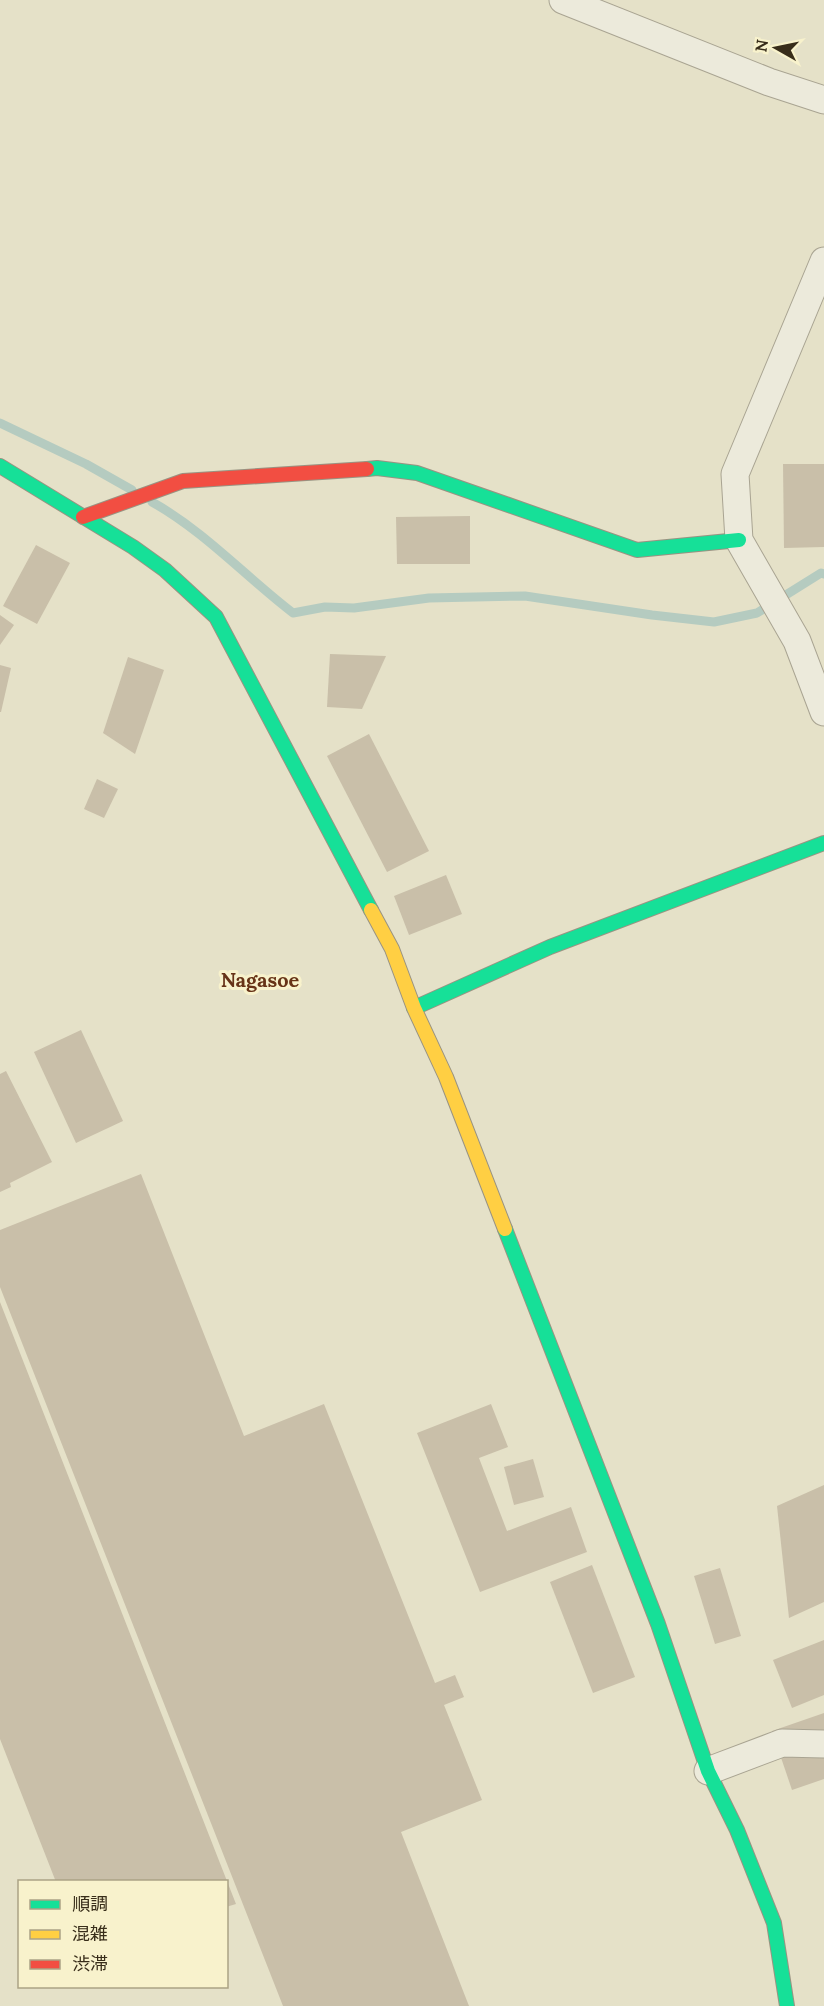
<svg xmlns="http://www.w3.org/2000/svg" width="824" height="2006" font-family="Lora,'Noto Sans JP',serif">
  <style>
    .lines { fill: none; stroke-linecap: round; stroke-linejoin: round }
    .stream { stroke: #b5cbc0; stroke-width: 9 }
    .building { fill: #c9bfa9 }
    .street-casing { stroke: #a9a492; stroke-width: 29 }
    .fast-casing { stroke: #999382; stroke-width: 16 }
    .slow-casing { stroke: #999382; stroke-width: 16 }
    .jam-casing { stroke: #999382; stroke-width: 16 }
    .street { stroke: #eceadb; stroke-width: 27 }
    .fast { stroke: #16e098; stroke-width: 14 }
    .slow { stroke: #ffcf43; stroke-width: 14 }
    .jam { stroke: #f24e42; stroke-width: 14 }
    .labels { text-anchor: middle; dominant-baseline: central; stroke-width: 6; stroke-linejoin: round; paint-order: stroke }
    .quarter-label { font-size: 20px; font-weight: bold; fill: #673317; stroke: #f8f2cc }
  </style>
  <rect width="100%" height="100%" fill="#e5e1c8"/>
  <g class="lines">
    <g class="stream">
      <polyline points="0,423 86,464 132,490"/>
      <path d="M152,502C204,531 246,577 293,613L325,607L354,608L429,598L525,596L652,615L714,622L757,613L821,573L824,574"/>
    </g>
  </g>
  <g class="building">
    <polygon points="783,464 824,464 824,547 784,548"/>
    <polygon points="470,516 470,564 397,564 396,517"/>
    <polygon points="36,545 70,563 37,624 3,606"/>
    <polygon points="0,615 14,625 0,645"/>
    <polygon points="330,654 386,656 362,709 327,707"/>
    <polygon points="128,657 164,670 135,754 103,733"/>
    <polygon points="0,665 11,668 1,712 0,712"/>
    <polygon points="369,734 429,851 387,872 327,756"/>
    <polygon points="97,779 118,789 104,818 84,809"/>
    <polygon points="446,875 462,914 409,935 394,896"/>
    <polygon points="81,1030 123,1121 76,1143 34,1052"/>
    <polygon points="6,1071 52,1162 10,1183 11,1187 0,1192 0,1074"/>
    <polygon points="141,1174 244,1436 324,1404 435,1683 455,1675 464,1697 444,1705 482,1800 401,1832 469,2006 283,2006 0,1287 0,1230"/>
    <polygon points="0,1302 236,1904 226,1907 226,1882 56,1882 0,1739"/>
    <polygon points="491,1404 508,1447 479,1458 507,1531 571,1507 587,1552 480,1592 417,1433"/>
    <polygon points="533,1459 544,1497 514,1505 504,1467"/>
    <polygon points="824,1485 824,1602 789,1618 777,1506"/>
    <polygon points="592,1565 635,1677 593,1693 550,1582"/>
    <polygon points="720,1568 741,1636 715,1644 694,1576"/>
    <polygon points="824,1640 824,1695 792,1708 773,1660"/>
    <polygon points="824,1713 824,1779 792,1790 772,1731"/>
  </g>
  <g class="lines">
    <g class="street-casing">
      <g id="street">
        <polyline points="563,0 769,82 824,100"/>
        <polyline points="824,261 735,474 739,540 797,641 824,712"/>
        <polyline points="708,1771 782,1743 824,1744"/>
      </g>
    </g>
    <g class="fast-casing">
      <g id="fast">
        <polyline points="0,466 133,547 165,570 216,617 371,910"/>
        <polyline points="367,469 377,468 417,473 637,550 739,540"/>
        <polyline points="414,1008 550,947 824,843"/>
        <polyline points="505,1229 658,1624 708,1771 737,1830 774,1923 787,2006"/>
      </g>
    </g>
    <g class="slow-casing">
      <polyline id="slow" points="371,910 392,949 414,1008 446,1077 505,1229"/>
    </g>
    <g class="jam-casing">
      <polyline id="jam" points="83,517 183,481 367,469"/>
    </g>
    <use href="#street" class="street"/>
    <use href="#fast" class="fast"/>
    <use href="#slow" class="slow"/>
    <use href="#jam" class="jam"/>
  </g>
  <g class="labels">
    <g class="quarter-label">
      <text x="260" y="979">Nagasoe</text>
    </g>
  </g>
  <rect x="18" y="1880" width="210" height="108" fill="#f8f2cc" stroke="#aba385" stroke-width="1.5"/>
  <rect x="30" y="1900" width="30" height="9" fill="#16e098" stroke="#aba385" stroke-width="1.5"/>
  <text x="72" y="1910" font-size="18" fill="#382d1a">順調</text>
  <rect x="30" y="1930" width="30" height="9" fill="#ffcf43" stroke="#aba385" stroke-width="1.5"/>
  <text x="72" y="1940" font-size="18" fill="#382d1a">混雑</text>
  <rect x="30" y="1960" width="30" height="9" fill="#f24e42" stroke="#aba385" stroke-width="1.5"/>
  <text x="72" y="1970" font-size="18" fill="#382d1a">渋滞</text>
  <g transform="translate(776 48) rotate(279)" stroke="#f8f2cc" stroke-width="4.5" paint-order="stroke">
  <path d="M0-4.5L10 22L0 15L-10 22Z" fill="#382d1a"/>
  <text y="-9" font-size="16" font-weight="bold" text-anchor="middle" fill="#382d1a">N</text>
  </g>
</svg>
